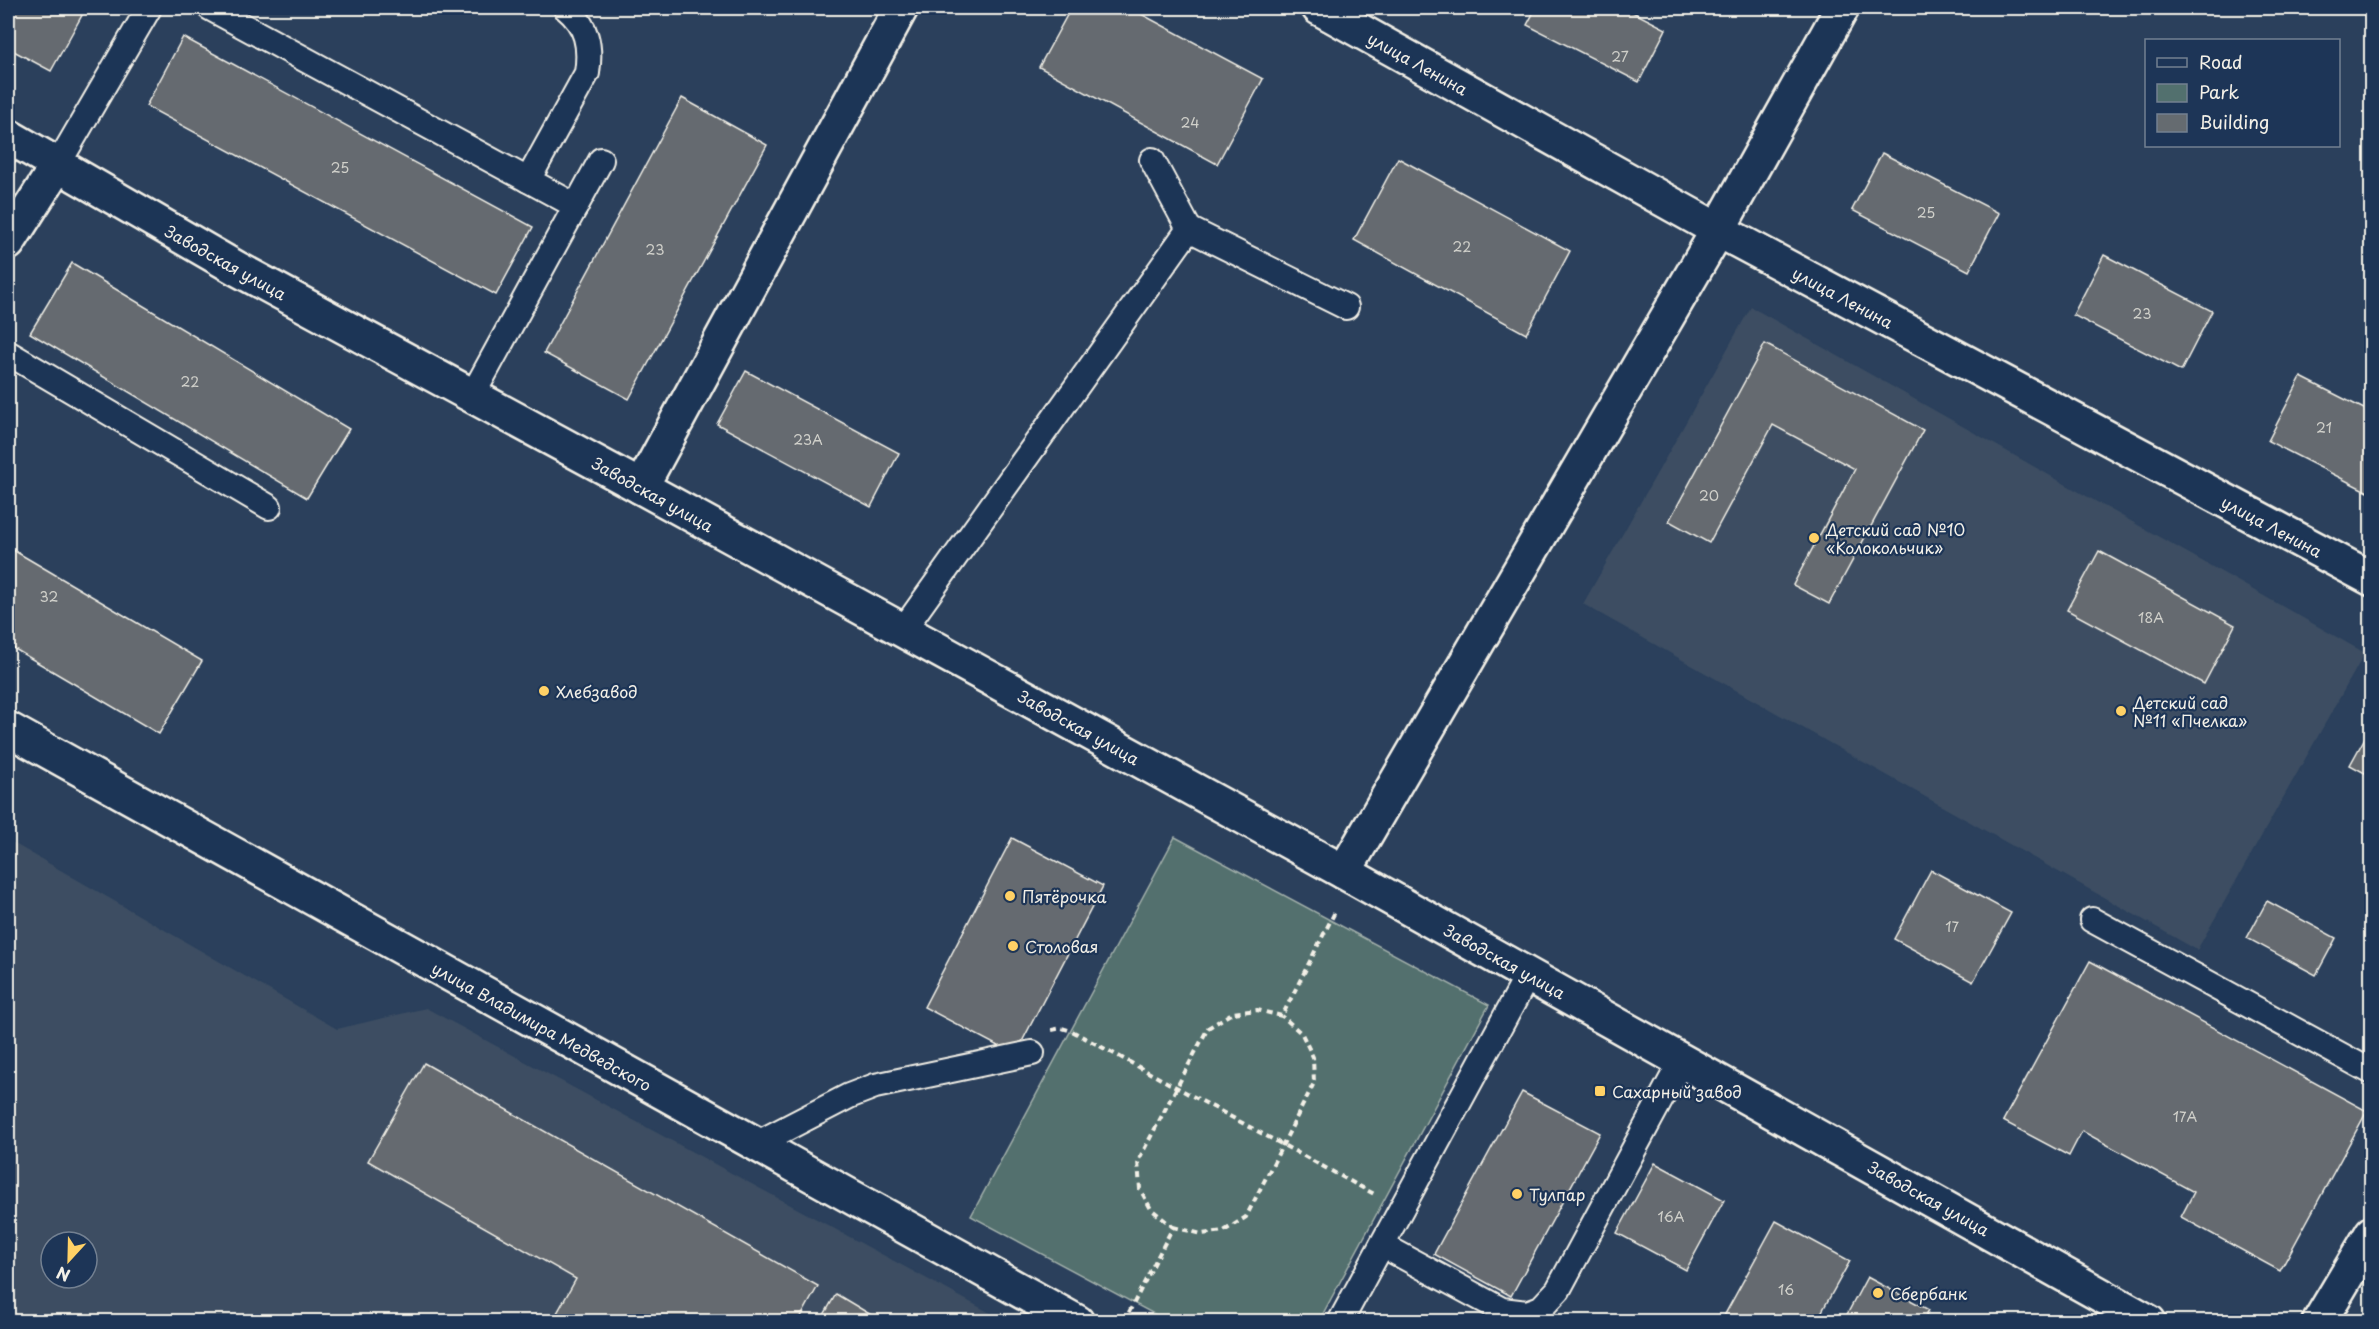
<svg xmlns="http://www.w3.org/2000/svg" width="2379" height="1329" font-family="'Playpen Sans',sans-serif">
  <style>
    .built { fill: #3c4d62; fill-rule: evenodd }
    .green { fill: #52706e; stroke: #a3b0ab; stroke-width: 1.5 }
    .building { fill: #656b70; stroke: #f4f1e8; stroke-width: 1.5 }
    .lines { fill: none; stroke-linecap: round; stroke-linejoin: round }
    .lane-casing { stroke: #f4f1e8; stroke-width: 28 }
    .street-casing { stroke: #f4f1e8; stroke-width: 38 }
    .path { stroke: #f4f1e8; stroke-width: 4; stroke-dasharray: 6 4.5; stroke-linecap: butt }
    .lane { stroke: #1d3557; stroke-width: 24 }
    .street { stroke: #1d3557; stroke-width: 33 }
    .poi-dot { fill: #ffd166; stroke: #1d3557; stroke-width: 2 }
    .labels { text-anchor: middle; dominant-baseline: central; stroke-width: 4.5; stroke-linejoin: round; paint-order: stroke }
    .number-label { font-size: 14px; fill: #d0d0ca }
    .street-label { font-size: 16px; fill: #f4f1e8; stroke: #1d3557 }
    .poi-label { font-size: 16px; fill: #f4f1e8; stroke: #1d3557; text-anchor: start }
  </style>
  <rect width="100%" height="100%" fill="#2b405c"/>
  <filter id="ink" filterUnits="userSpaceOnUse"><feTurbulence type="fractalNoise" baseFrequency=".0167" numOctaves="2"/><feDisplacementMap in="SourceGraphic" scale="12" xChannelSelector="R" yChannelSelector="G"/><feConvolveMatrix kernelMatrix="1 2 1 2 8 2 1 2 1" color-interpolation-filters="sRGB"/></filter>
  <g filter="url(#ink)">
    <g class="built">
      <polygon points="1751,307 2365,653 2197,950 1583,604"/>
      <path d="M8,840L337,1029L426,1008L1005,1321H8ZM51,1242H87V1278H51Z"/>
    </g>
    <polygon class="green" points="1175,837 1489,1005 1319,1321 1167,1321 971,1216"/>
    <g class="building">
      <polygon points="8,8 86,8 51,71 8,48"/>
      <polygon points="1071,8 1130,8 1263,79 1217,164 1039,67"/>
      <polygon points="1536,8 1625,8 1666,29 1639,82 1527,25"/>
      <polygon points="183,37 533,227 496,295 146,106"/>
      <polygon points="682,98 767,145 629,399 544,353"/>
      <polygon points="1882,153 1999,213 1969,271 1852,210"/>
      <polygon points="1398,158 1570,251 1526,334 1354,240"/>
      <polygon points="2104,255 2212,311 2181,371 2073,315"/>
      <polygon points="72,263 349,429 307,498 30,333"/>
      <polygon points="1765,344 1923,430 1829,604 1793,585 1855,469 1773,425 1709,543 1669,521"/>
      <polygon points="746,371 899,453 871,507 717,424"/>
      <polygon points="2301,377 2372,413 2372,494 2268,441"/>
      <polygon points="8,547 202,661 159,734 8,645"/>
      <polygon points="2099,551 2235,625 2204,684 2067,610"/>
      <polygon points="2372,725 2372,777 2350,765"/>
      <polygon points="1012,838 1103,886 1015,1055 924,1007"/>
      <polygon points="1931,870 2011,913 1973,982 1894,939"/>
      <polygon points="2267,901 2336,938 2316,975 2247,938"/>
      <polygon points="2090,961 2367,1111 2280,1271 2181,1217 2194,1192 2082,1131 2069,1156 2003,1121"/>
      <polygon points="424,1063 818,1286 798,1322 552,1322 576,1279 368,1161"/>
      <polygon points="1522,1092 1600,1133 1511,1296 1434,1254"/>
      <polygon points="1655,1163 1724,1200 1686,1270 1617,1233"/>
      <polygon points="1776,1221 1850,1261 1816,1322 1730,1322 1723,1318"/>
      <polygon points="1867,1277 1929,1310 1922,1322 1843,1322"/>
      <polygon points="836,1294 883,1322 820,1322"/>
    </g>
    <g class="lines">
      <g class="lane-casing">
        <g id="lane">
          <polyline points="210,8 576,206"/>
          <polyline points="1152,160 1189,229"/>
          <polyline points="57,166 149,8"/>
          <path d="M528,180L587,73C591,46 587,25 566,8"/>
          <polyline points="8,353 269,507"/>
          <polyline points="472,396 601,160"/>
          <polyline points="903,630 1189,229 1346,307"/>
          <polyline points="2092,920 2372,1072"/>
          <polyline points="756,1144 849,1096 875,1086 1032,1053"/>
          <polyline points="1382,1245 1502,1310 1527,1313 1541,1308 1558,1290 1682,1060"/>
          <polyline points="1340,1322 1528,975"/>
        </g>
      </g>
      <g class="street-casing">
        <g id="street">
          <polyline points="1319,8 1718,230 2372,579"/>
          <polyline points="8,136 236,268 641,487 1344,872 2149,1322"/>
          <polyline points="8,243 57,166"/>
          <polyline points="641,487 901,8"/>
          <polyline points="8,729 1077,1322"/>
          <polyline points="1344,872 1718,230 1842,8"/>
          <polyline points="2319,1322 2372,1233"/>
        </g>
      </g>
      <g class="path">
        <polyline points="1052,1030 1062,1028 1072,1031 1374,1194"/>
        <polyline points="1173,1227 1202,1234 1224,1231 1246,1217 1314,1083 1313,1057 1302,1034 1282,1016"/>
        <polyline points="1124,1322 1173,1227 1151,1209 1140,1189 1138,1161 1208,1028 1232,1013 1257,1010 1282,1016 1336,910"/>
      </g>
      <use href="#lane" class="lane"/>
      <use href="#street" class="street"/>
    </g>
  </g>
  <g class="poi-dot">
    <circle cx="1814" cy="538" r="6"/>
    <circle cx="544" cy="691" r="6"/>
    <circle cx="2121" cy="711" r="6"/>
    <circle cx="1010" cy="896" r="6"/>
    <circle cx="1013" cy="946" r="6"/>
    <rect x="1594" y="1085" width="12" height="12" rx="3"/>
    <circle cx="1517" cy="1194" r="6"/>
    <circle cx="1878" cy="1293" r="6"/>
  </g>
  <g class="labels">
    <g class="number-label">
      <text x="1620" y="56">27</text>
      <text x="1190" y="122">24</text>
      <text x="340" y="167">25</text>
      <text x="1926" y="212">25</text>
      <text x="1462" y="246">22</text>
      <text x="655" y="249">23</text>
      <text x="2142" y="313">23</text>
      <text x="190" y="381">22</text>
      <text x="2324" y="427">21</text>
      <text x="808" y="439">23А</text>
      <text x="1709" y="495">20</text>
      <text x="49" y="596">32</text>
      <text x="2151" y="617">18А</text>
      <text x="1952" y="926">17</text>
      <text x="2185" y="1116">17А</text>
      <text x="1671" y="1216">16А</text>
      <text x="1786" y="1289">16</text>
    </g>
    <g class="street-label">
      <text transform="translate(1418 63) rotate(29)">улица Ленина</text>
      <text transform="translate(226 262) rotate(29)">Заводская улица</text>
      <text transform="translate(1843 297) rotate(28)">улица Ленина</text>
      <text transform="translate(653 494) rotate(29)">Заводская улица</text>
      <text transform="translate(2272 526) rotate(28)">улица Ленина</text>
      <text transform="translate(1079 727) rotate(29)">Заводская улица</text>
      <text transform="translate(1505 961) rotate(29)">Заводская улица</text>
      <text transform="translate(542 1026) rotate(29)">улица Владимира Медведского</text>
      <text transform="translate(1929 1198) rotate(29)">Заводская улица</text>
    </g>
    <g class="poi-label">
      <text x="1826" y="529">Детский сад №10<tspan x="1826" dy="18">«Колокольчик»</tspan></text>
      <text x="556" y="691">Хлебзавод</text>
      <text x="2133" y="702">Детский сад<tspan x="2133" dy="18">№11 «Пчелка»</tspan></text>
      <text x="1022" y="896">Пятёрочка</text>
      <text x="1025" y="946">Столовая</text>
      <text x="1612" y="1091">Сахарный завод</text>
      <text x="1529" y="1194">Тулпар</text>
      <text x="1890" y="1293">Сбербанк</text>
    </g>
  </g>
  <rect width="2379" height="1329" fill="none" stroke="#1d3557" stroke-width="30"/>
  <rect x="15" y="15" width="2349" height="1299" fill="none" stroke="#f4f1e8" stroke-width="2" filter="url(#ink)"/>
  <rect x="2145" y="39" width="195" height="108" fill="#1d3557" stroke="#738091" stroke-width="1.5"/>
  <rect x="2157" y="58" width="30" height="9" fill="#1d3557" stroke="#738091" stroke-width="1.5"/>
  <text x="2199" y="69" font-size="18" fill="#f4f1e8">Road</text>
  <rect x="2157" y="84" width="30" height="18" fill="#52706e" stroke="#738091" stroke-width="1.5"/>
  <text x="2199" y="99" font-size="18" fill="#f4f1e8">Park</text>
  <rect x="2157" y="114" width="30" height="18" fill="#656b70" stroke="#738091" stroke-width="1.5"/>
  <text x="2199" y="129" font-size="18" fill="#f4f1e8">Building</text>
  <g transform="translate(69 1260) rotate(202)"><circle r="28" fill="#1d3557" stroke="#738091" stroke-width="1.5"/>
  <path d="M0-4.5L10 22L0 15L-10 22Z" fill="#ffd166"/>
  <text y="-9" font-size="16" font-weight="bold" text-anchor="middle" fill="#f4f1e8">N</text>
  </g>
</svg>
